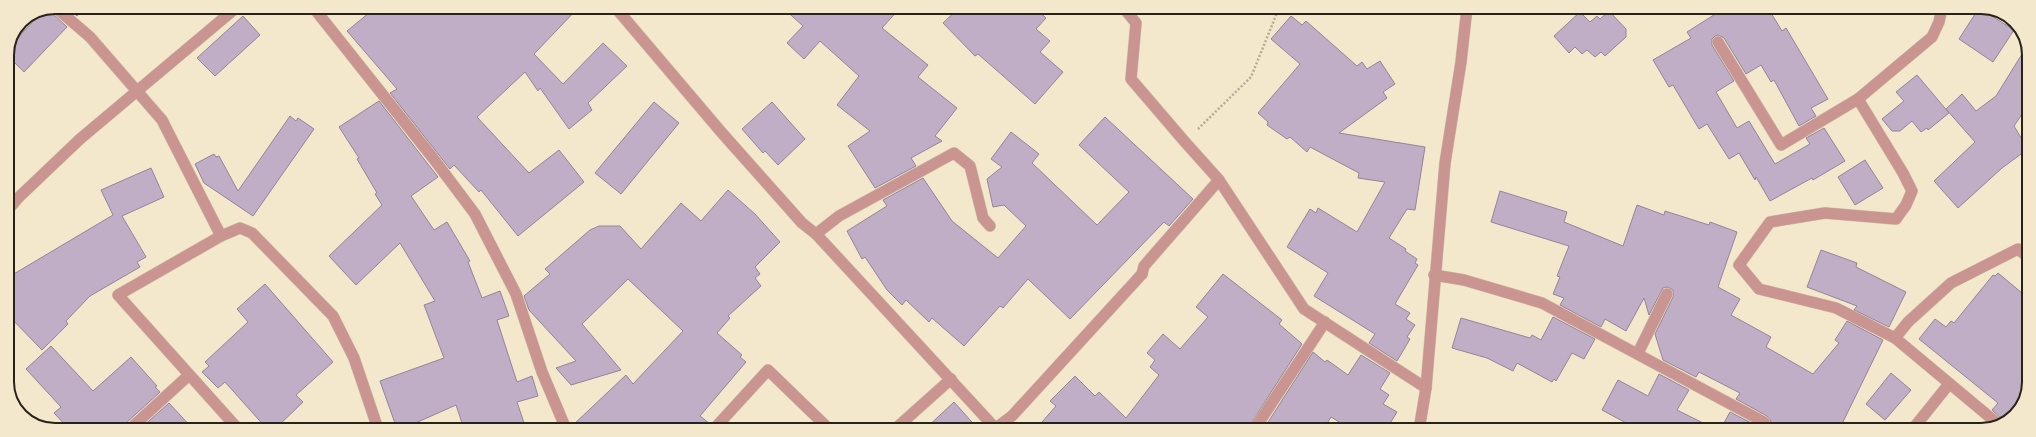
<svg xmlns="http://www.w3.org/2000/svg" width="2036" height="437" font-family="Roboto,sans-serif">
  <style>
    .building { fill: #bfaec6; stroke: #95849b }
    .lines { fill: none; stroke-linecap: round; stroke-linejoin: round }
    .service-casing { stroke: #cec4ac; stroke-width: 12 }
    .minor-casing { stroke: #cec4ac; stroke-width: 12 }
    .path { stroke: #b4ab94; stroke-width: 2.5; stroke-dasharray: 2 2; stroke-linecap: butt }
    .service { stroke: #ca9590; stroke-width: 11 }
    .minor { stroke: #ca9590; stroke-width: 11 }
    .rim { fill: none; stroke: #272318; stroke-width: 2 }
  </style>
  <rect width="100%" height="100%" fill="#f3e7cc"/>
  <g class="building">
    <polygon points="66,7 86,7 77,16"/>
    <polygon points="393,7 579,7 534,54 563,84 603,43 627,66 588,103 592,110 569,129 540,88 538,91 525,72 477,117 529,173 559,150 584,182 518,236 481,190 479,192 454,165 450,169 390,93 397,89 347,31 375,8 381,15"/>
    <polygon points="782,7 901,7 882,28 928,65 918,77 957,108 935,136 942,141 911,158 916,166 875,188 848,146 870,131 837,105 859,76 820,41 804,59 787,43 803,26"/>
    <polygon points="960,7 1034,7 1046,18 1036,29 1050,41 1040,52 1063,72 1035,104 978,54 975,56 943,23"/>
    <polygon points="1725,8 1768,8 1782,31 1786,28 1828,99 1811,108 1816,116 1799,126 1774,80 1771,82 1761,65 1746,74 1724,38 1718,35 1715,36 1712,39 1712,45 1734,81 1716,92 1737,128 1749,121 1775,164 1810,144 1806,138 1824,128 1845,161 1813,180 1812,178 1770,201 1756,177 1755,180 1739,153 1729,159 1707,124 1699,129 1673,85 1669,87 1653,60 1691,38 1687,32"/>
    <polygon points="1979,8 2014,30 1993,62 1959,39"/>
    <polygon points="49,10 67,27 24,72 7,55 11,45 42,12"/>
    <polygon points="1609,11 1626,29 1626,37 1605,56 1601,52 1595,57 1587,50 1582,54 1575,47 1569,53 1554,36 1580,12 1590,22 1597,16 1600,19"/>
    <polygon points="243,16 260,35 215,76 197,58"/>
    <polygon points="1291,16 1302,25 1306,21 1357,66 1362,62 1367,69 1380,61 1395,84 1383,92 1387,98 1339,133 1425,147 1415,210 1407,209 1389,238 1406,249 1405,251 1417,259 1415,263 1418,265 1395,304 1410,313 1406,319 1415,325 1407,337 1410,339 1397,361 1369,343 1375,334 1314,296 1328,273 1287,247 1310,209 1316,213 1318,208 1357,232 1385,182 1358,178 1359,173 1310,147 1307,152 1290,137 1287,139 1267,125 1268,122 1258,113 1300,64 1271,39"/>
    <polygon points="2027,46 2029,104 2014,126 2028,149 2002,168 1958,208 1934,181 1975,142 1946,109 1962,94 1976,111 1996,96"/>
    <polygon points="1917,75 1949,113 1928,130 1927,128 1921,132 1912,121 1900,131 1892,131 1882,119 1904,101 1896,92"/>
    <polygon points="379,101 438,177 411,196 434,230 447,222 470,261 468,262 482,298 500,291 509,316 497,320 517,382 532,376 538,396 517,402 526,429 464,429 456,405 402,429 397,429 380,381 444,358 424,305 435,301 400,243 356,285 329,256 382,205 375,194 377,193 357,159 359,158 339,127"/>
    <polygon points="654,102 679,123 621,194 595,173"/>
    <polygon points="772,102 805,139 778,165 765,151 763,153 742,129"/>
    <polygon points="290,116 296,121 298,118 314,129 253,216 204,183 195,164 214,154 216,157 219,156 238,191"/>
    <polygon points="1105,117 1193,199 1169,226 1164,222 1070,319 1028,279 1003,308 1000,306 964,346 932,318 929,322 906,300 902,305 887,290 865,257 862,259 847,231 887,206 883,200 923,178 952,221 998,258 1026,226 1004,205 993,207 987,179 1002,167 991,159 1011,132 1039,154 1032,163 1097,225 1129,192 1079,145"/>
    <polygon points="1865,160 1883,188 1855,205 1838,177"/>
    <polygon points="151,168 164,197 122,216 146,257 137,262 140,267 90,296 66,321 68,324 42,350 7,314 7,278 113,215 101,190"/>
    <polygon points="728,190 755,214 780,242 755,267 760,274 755,278 761,286 728,316 730,318 717,333 742,355 740,357 746,362 700,416 710,424 707,429 573,429 572,426 626,375 633,384 683,331 628,279 582,324 621,370 571,385 556,368 576,361 529,310 524,296 550,274 545,269 590,230 599,226 620,226 641,249 681,203 701,221"/>
    <polygon points="1500,191 1567,212 1564,222 1623,246 1637,205 1664,215 1665,211 1709,225 1710,222 1737,232 1718,287 1740,299 1731,315 1771,337 1766,347 1813,374 1839,343 1835,340 1847,321 1883,340 1839,430 1720,430 1730,412 1761,428 1768,428 1771,421 1767,416 1736,399 1740,393 1699,372 1696,377 1663,360 1655,334 1673,297 1673,290 1667,287 1663,288 1649,315 1644,298 1626,331 1605,319 1601,327 1560,305 1564,298 1553,294 1560,277 1557,276 1569,246 1491,222"/>
    <polygon points="1821,250 1857,263 1856,267 1906,292 1889,327 1854,310 1857,306 1807,287"/>
    <polygon points="1998,273 2028,298 2028,391 2013,418 2004,421 1992,410 1998,403 1919,339 1935,319 1946,327 1951,321 1954,323 1993,275 1995,276"/>
    <polygon points="1223,274 1282,320 1279,324 1302,344 1247,430 1035,430 1056,406 1050,401 1075,376 1095,396 1099,392 1126,418 1159,375 1150,367 1155,360 1147,353 1163,334 1180,349 1208,317 1196,307"/>
    <polygon points="265,284 333,362 296,395 303,402 275,429 267,429 225,382 218,388 202,372 209,366 205,362 248,322 237,309"/>
    <polygon points="1553,317 1595,339 1584,359 1572,353 1556,381 1554,379 1552,382 1517,363 1513,371 1487,358 1452,348 1461,318 1530,338 1532,335 1541,340"/>
    <polygon points="51,346 93,391 131,357 157,386 155,387 160,392 125,424 123,429 69,429 54,413 61,407 26,369"/>
    <polygon points="1313,352 1325,362 1327,360 1348,375 1361,355 1390,373 1380,389 1389,395 1383,404 1397,412 1386,430 1352,430 1331,417 1323,430 1263,430"/>
    <polygon points="1891,373 1911,390 1885,420 1866,404"/>
    <polygon points="1659,374 1689,390 1677,410 1717,430 1639,430 1602,410 1618,380 1648,396"/>
    <polygon points="954,402 979,430 924,430"/>
    <polygon points="169,403 193,429 140,429"/>
  </g>
  <g class="lines">
    <g class="service-casing">
      <polyline id="service" points="1142,274 1144,266 1219,180"/>
    </g>
    <g class="minor-casing">
      <g id="minor">
        <polyline points="55,7 90,37 162,120 221,236 240,228 252,233 333,316 354,358 378,429"/>
        <polyline points="313,7 433,158 475,214 516,294 542,372 566,429"/>
        <polyline points="615,7 722,133 802,223 816,234 997,430"/>
        <polyline points="1123,7 1136,23 1131,79 1185,142 1219,180 1304,309 1426,388"/>
        <polyline points="1718,42 1781,145 1858,99"/>
        <polyline points="7,211 18,198 80,139 237,7"/>
        <polyline points="816,234 839,216 954,153 970,166 983,218 990,226"/>
        <polyline points="221,236 118,295 238,429"/>
        <polyline points="1434,275 1464,280 1542,303 1764,422"/>
        <polyline points="1895,338 1836,308 1759,289 1739,265 1770,222 1825,213 1896,219 1906,205 1912,191 1903,173 1858,99 1932,37 1939,22 1942,8"/>
        <polyline points="1638,353 1667,294"/>
        <polyline points="1998,424 1895,338 1908,322 1951,283 2018,249 2028,257"/>
        <polyline points="996,428 1012,416 1142,274"/>
        <polyline points="130,429 189,375"/>
        <polyline points="714,429 768,370 829,429"/>
        <polyline points="894,430 951,379"/>
        <polyline points="1254,430 1325,322"/>
        <polyline points="1419,430 1426,388 1445,163 1461,62 1467,8"/>
        <polyline points="1912,430 1949,384"/>
      </g>
    </g>
    <polyline class="path" points="1198,129 1251,77 1279,8"/>
    <use href="#service" class="service"/>
    <use href="#minor" class="minor"/>
  </g>
  <path d="M0 0H2036V437H0ZM55 14H1981A41 41 0 0 1 2022 55V382A41 41 0 0 1 1981 423H55A41 41 0 0 1 14 382V55A41 41 0 0 1 55 14Z" fill="#f3e7cc" fill-rule="evenodd"/>
  <path class="rim" d="M55 14H1981A41 41 0 0 1 2022 55V382A41 41 0 0 1 1981 423H55A41 41 0 0 1 14 382V55A41 41 0 0 1 55 14Z"/>
</svg>
